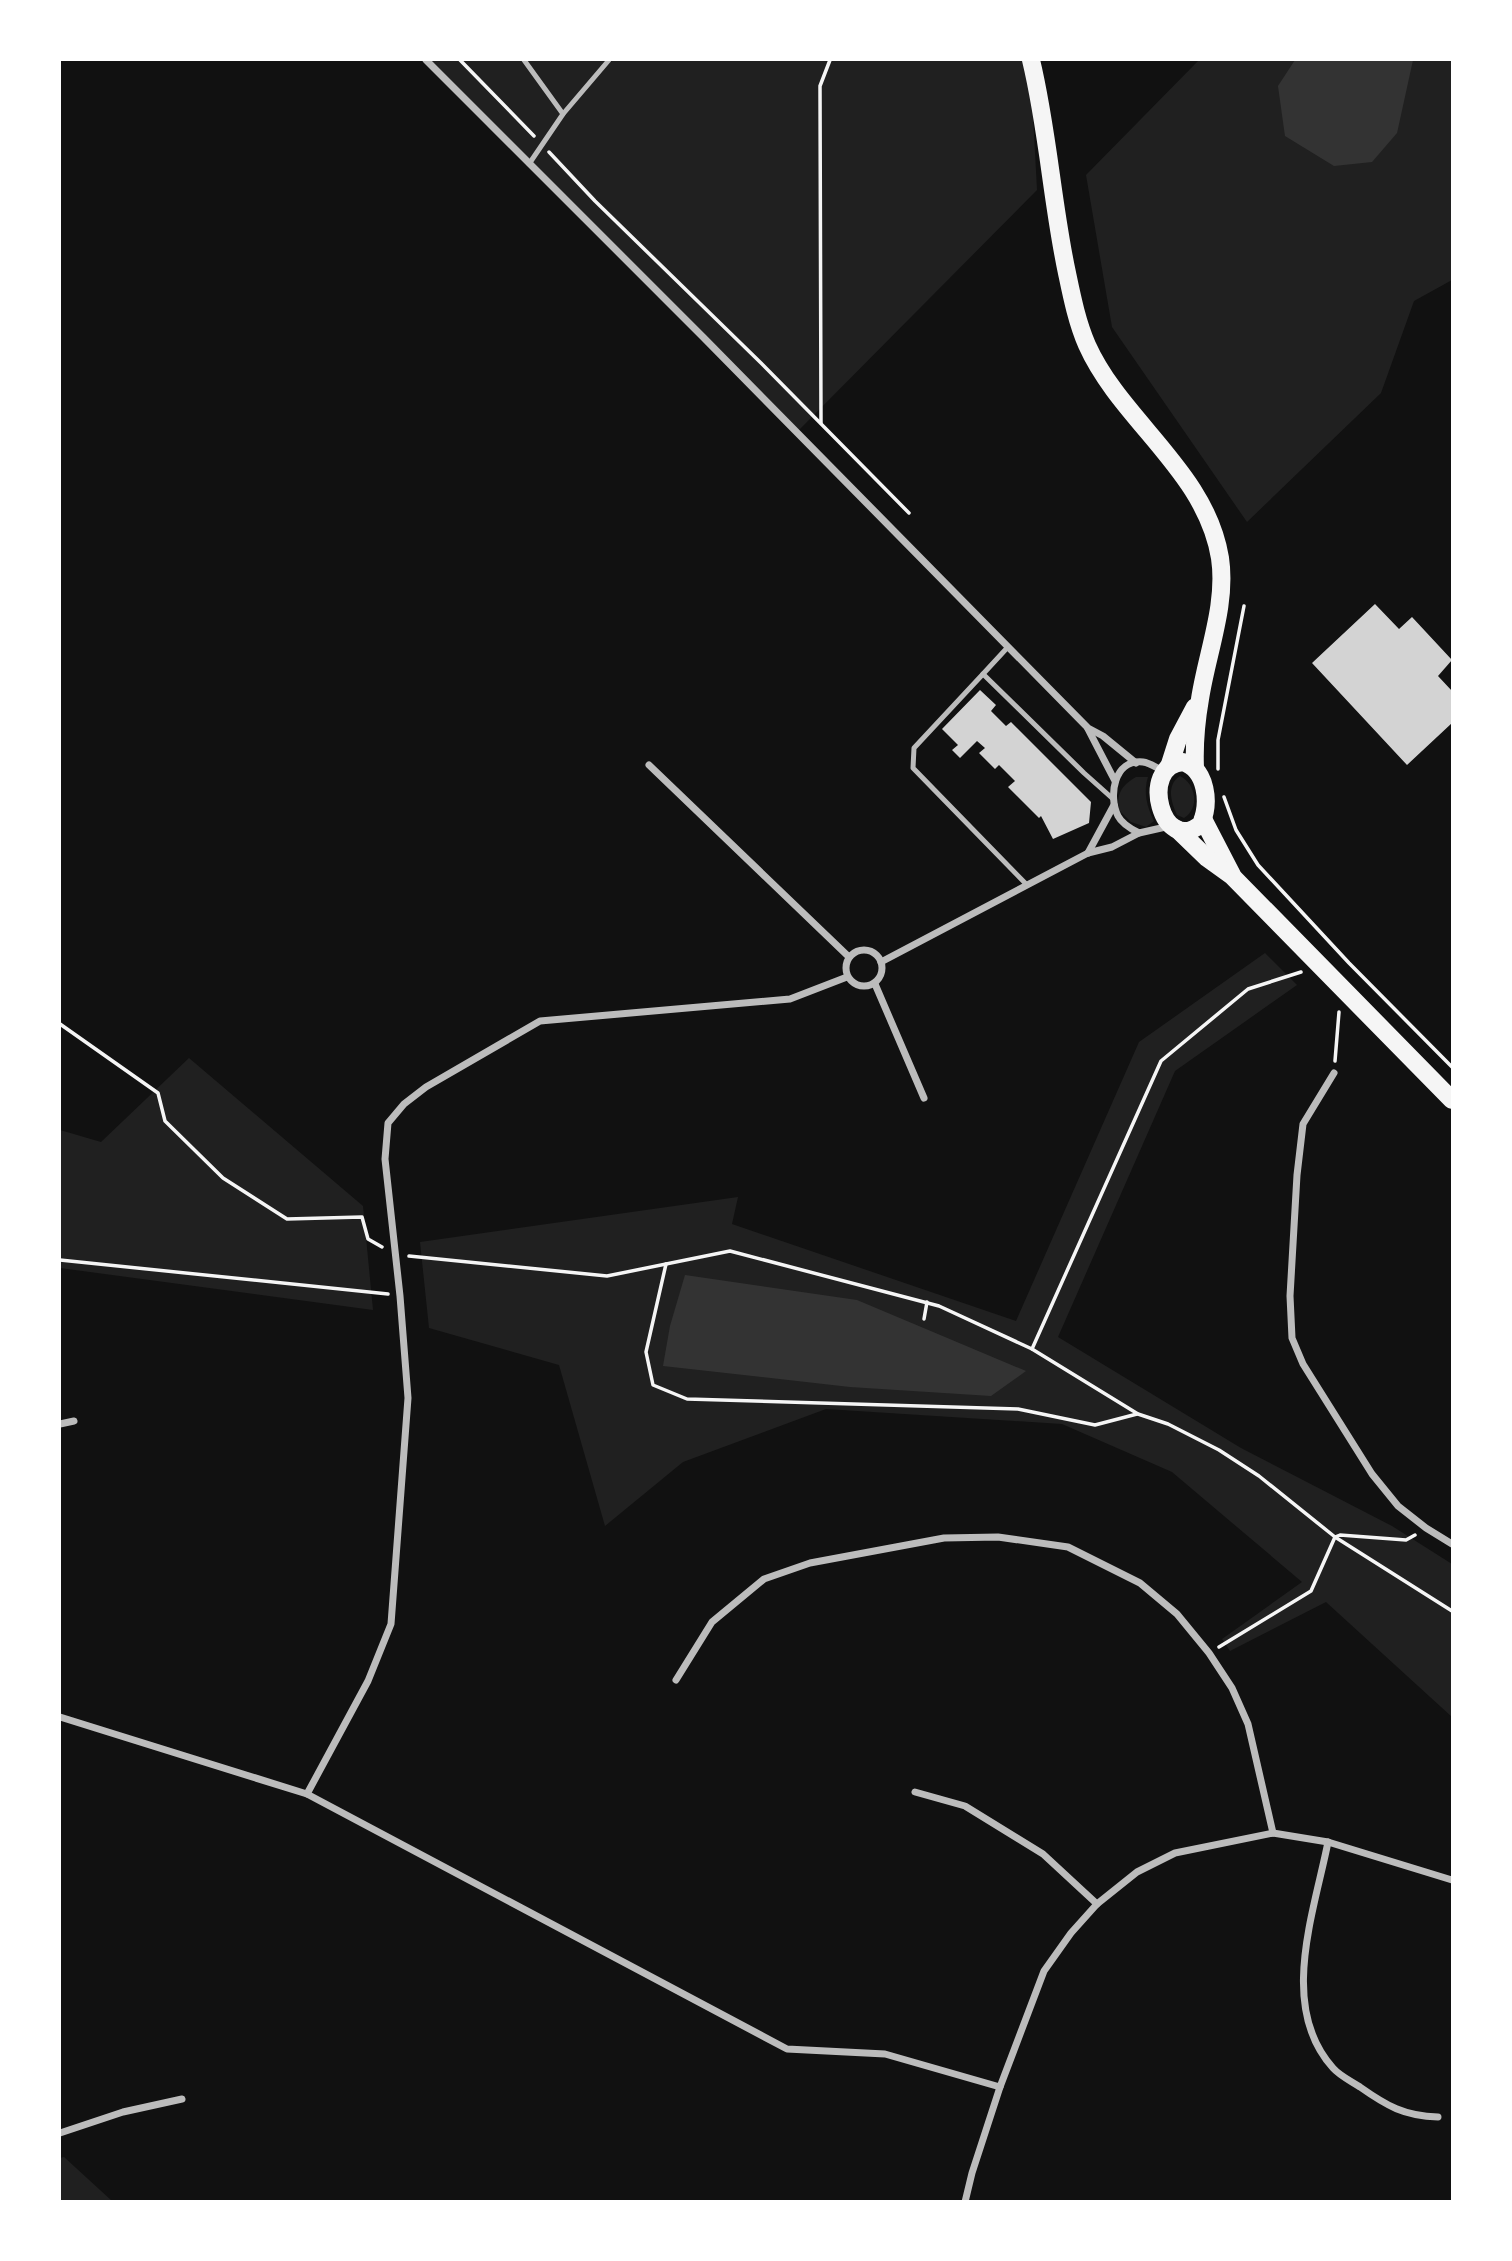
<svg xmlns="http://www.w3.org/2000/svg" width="1512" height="2261" font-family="Roboto,sans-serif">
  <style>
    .green { fill: #202020 }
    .water { fill: #333 }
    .building { fill: #d3d3d3 }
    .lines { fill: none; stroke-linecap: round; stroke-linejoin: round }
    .path { stroke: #f5f5f5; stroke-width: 3.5 }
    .service { stroke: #bcbcbc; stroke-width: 5 }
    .minor { stroke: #bcbcbc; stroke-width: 7 }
    .primary { stroke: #f5f5f5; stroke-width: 18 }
  </style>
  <rect width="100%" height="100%" fill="#111"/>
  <g class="green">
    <polygon points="428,60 1030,60 1037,190 797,432"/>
    <polygon points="1199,60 1452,60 1452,280 1414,301 1381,393 1247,522 1112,327 1086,175"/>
    <path d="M1180,776C1196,784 1200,808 1184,818L1177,815C1171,802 1166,785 1180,776Z"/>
    <path d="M1136,777H1148C1143,792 1147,807 1154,821L1146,827L1131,822L1119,810C1116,794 1122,785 1136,777Z"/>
    <polygon points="1265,953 1297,985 1175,1071 1058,1337 1241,1448 1392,1526 1452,1564 1452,1717 1326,1602 1230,1651 1222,1639 1302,1582 1172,1472 1062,1424 826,1409 683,1462 605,1526 559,1365 429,1328 420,1242 738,1197 732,1224 1016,1321 1139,1042"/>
    <polygon points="189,1058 363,1206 373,1310 60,1268 60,1130 101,1142"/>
    <polygon points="64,2157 112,2201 60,2201 60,2158"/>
  </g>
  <g class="water">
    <polygon points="1295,60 1413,60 1397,133 1372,162 1334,166 1285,136 1278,86"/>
    <polygon points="685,1275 857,1300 1026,1371 991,1396 850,1387 663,1366 670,1326"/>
  </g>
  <g class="building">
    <polygon points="1375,604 1399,629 1412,617 1452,660 1438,676 1452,691 1452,723 1407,765 1312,663"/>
    <polygon points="980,690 996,705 991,711 1006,726 1011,722 1091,802 1089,823 1053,839 1041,816 1039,818 1008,787 1015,781 999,765 995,769 979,753 985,748 977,741 960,758 952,750 958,745 942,729"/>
  </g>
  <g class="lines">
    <g class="path">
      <polyline points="460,60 534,136"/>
      <polyline points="549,152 595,201 761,363 909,513"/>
      <polyline points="821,423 820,86 830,60"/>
      <polyline points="1218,769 1218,740 1244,606"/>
      <polyline points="1224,797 1236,830 1258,865 1349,963 1452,1067"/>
      <polyline points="60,1024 158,1093 165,1121 223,1178 287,1219 362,1217 368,1239 382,1247"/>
      <polyline points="1335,1061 1339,1012"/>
      <polyline points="409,1256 607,1276 730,1251 939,1306 1032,1349 1138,1414 1168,1424 1219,1450 1259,1476 1335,1537 1452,1611"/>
      <polyline points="60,1260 388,1294"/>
      <polyline points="666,1264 646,1352 653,1385 687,1399 1018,1409 1095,1425 1137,1414"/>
      <polyline points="924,1319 927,1302"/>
      <polyline points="1032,1349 1161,1061 1248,989 1301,972"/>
      <polyline points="1219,1647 1311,1591 1335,1537 1340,1535 1406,1540 1415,1535"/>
    </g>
    <g class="service">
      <polyline points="524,60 563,114 529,164"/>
      <polyline points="563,114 609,60"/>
      <polyline points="1007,648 983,674 1084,773 1112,798"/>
      <polyline points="983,674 914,748 913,768 1027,885"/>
    </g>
    <g class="minor">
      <polyline points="426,60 703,337 1088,728 1103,736 1136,763"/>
      <polyline points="1088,729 1115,781"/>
      <polyline points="649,765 849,957"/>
      <path d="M1163,771C1157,768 1150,763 1143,762C1114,759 1108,796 1118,816C1122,824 1131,829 1139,833L1170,826"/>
      <polyline points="1088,853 1114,805"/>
      <circle cx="864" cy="968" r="18"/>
      <polyline points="881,962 1088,853 1112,847 1139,833"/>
      <polyline points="875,984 924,1098"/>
      <polyline points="1334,1073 1303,1124 1297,1175 1290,1296 1292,1338 1303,1364 1372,1474 1398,1506 1426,1528 1452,1544"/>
      <polyline points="60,1424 74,1421"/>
      <polyline points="676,1680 712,1622 764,1579 810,1563 944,1538 998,1537 1068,1547 1140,1583 1177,1614 1209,1653 1232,1688 1248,1724 1273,1833"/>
      <polyline points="60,1717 307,1794 368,1681 391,1624 408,1398 400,1296 385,1159 388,1123 404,1104 426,1087 540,1021 790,999 847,977"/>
      <polyline points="915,1792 965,1806 1043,1854 1097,1904"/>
      <polyline points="307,1794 787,2049 885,2054 1000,2087"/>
      <path d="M1328,1842C1314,1913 1278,2007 1333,2068C1340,2076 1351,2081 1360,2087C1387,2106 1404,2116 1438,2117"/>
      <polyline points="60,2133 123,2112 182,2099"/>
      <polyline points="965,2202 972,2173 1000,2087 1044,1971 1071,1933 1097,1904 1137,1872 1175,1853 1273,1833 1328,1842 1452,1880"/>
    </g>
    <g class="primary">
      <path d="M1031,60C1048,130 1052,203 1067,273C1072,297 1077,322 1087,345C1121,421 1206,471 1220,558C1227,605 1207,653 1200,699C1196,722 1194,745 1195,768"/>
      <path d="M1183,762C1207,770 1210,803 1201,824C1162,857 1138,765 1183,762Z"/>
      <polyline points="1170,764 1178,739 1195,707"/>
      <polyline points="1203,819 1232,875"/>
      <polyline points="1177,829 1207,858 1232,876 1452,1100"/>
    </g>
  </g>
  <rect width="1512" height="2261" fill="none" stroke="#ffffff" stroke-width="122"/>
</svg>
